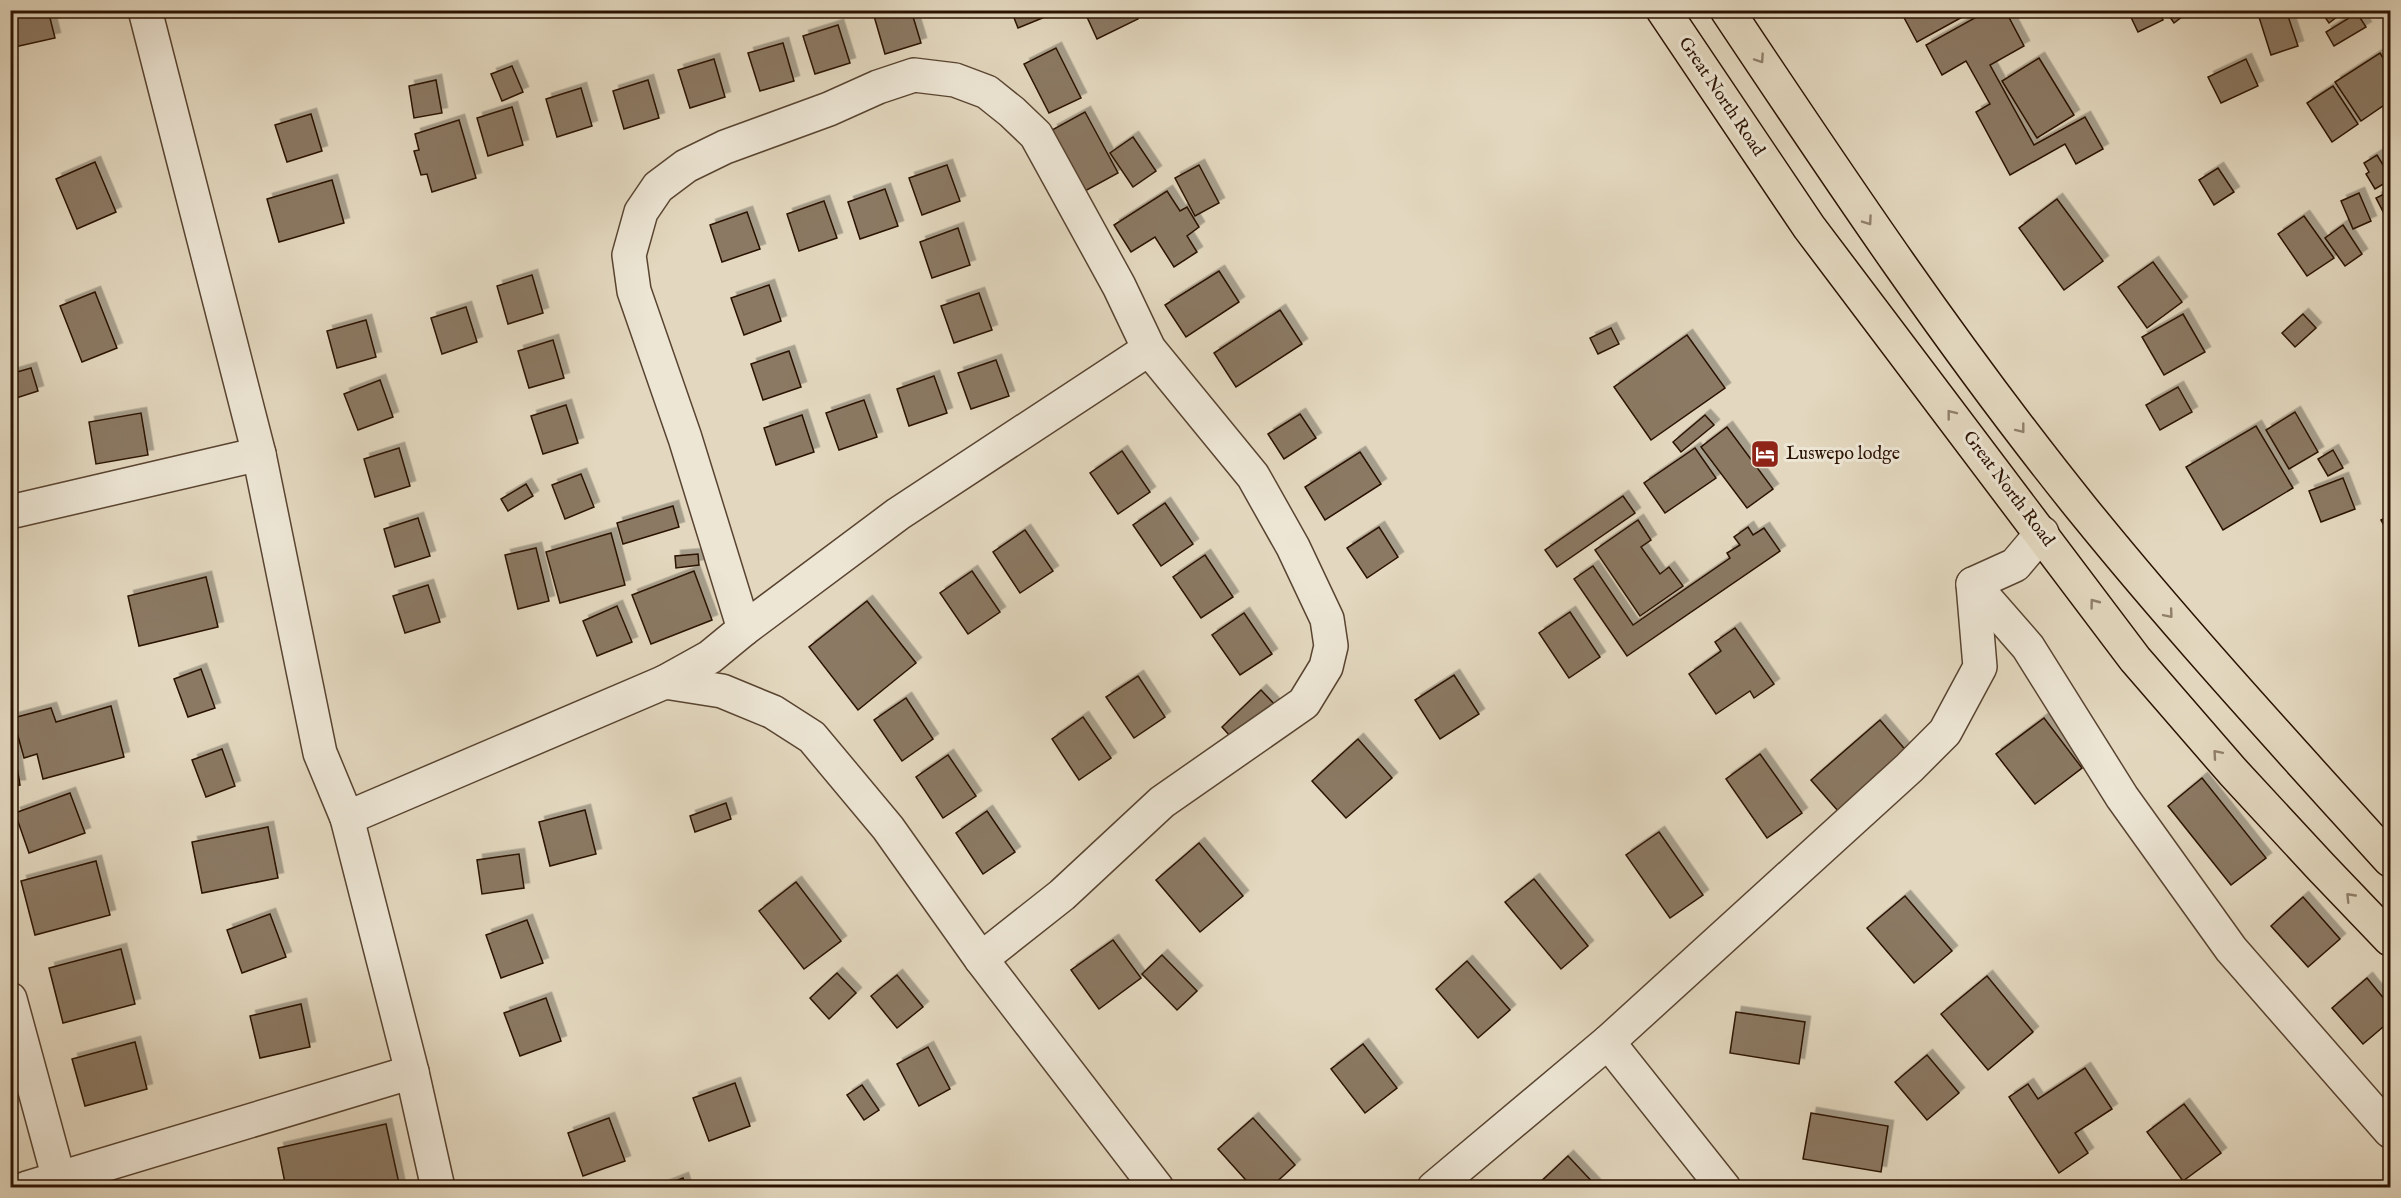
<svg xmlns="http://www.w3.org/2000/svg" width="2401" height="1198" font-family="'IM FELL English',serif">
  <style>
    .building { fill: #8b7964; stroke: #2b1202; stroke-width: 1.5; filter: url(#shadow) }
    .lines { fill: none; stroke-linecap: round; stroke-linejoin: round }
    .street-casing { stroke: #594431; stroke-width: 36 }
    .highway-casing { stroke: #2b1202; stroke-width: 36 }
    .street { stroke: #ede6d5; stroke-width: 33 }
    .highway { stroke: #e3d8bf; stroke-width: 33 }
    .oneway { stroke: #907f6a }
    .labels { text-anchor: middle; dominant-baseline: central; stroke-width: 6; stroke-linejoin: round; paint-order: stroke }
    .street-label { font-size: 18px; fill: #2b1202; stroke: #ede6d5 }
    .poi-label { font-size: 18px; fill: #2b1202; stroke: #ede6d5; text-anchor: start }
  </style>
  <defs>
    <filter id="shadow"><feDropShadow dx="5.5" dy="-5.5" stdDeviation="0" flood-color="#0004"/></filter>
  </defs>
  <rect width="100%" height="100%" fill="#e3d8bf"/>
  <filter id="stains"><feTurbulence type="fractalNoise" baseFrequency=".00333" numOctaves="4"/><feColorMatrix values="0 0 0 0 .2 0 0 0 0 .09 0 0 0 0 .02 0 0 0 .5 -.17"/></filter>
  <radialGradient id="worn" r=".72"><stop offset=".6" stop-color="#630" stop-opacity="0"/><stop offset="1" stop-color="#630" stop-opacity=".3"/></radialGradient>
  <g class="building">
    <polygon points="10,10 48,10 55,38 10,48"/>
    <polygon points="894,10 911,10 921,43 885,54 874,16"/>
    <polygon points="1011,10 1062,10 1018,28"/>
    <polygon points="1100,10 1134,10 1138,19 1097,39 1087,17"/>
    <polygon points="1900,10 1975,10 1917,42"/>
    <polygon points="1989,10 2005,10 2024,46 1990,65 2034,145 2085,117 2103,149 2076,164 2065,144 2010,175 1976,112 1990,104 1966,61 1942,75 1926,45"/>
    <polygon points="2158,10 2163,20 2138,32 2128,11"/>
    <polygon points="2165,10 2191,10 2174,23"/>
    <polygon points="2270,10 2286,10 2298,46 2271,55 2258,14"/>
    <polygon points="2320,10 2346,10 2329,23"/>
    <polygon points="2357,13 2366,27 2334,46 2326,32"/>
    <polygon points="838,25 850,63 815,74 803,36"/>
    <polygon points="783,43 794,81 760,91 748,53"/>
    <polygon points="1056,48 1081,98 1049,113 1024,64"/>
    <polygon points="2380,53 2390,69 2390,101 2361,121 2335,82"/>
    <polygon points="2039,58 2074,115 2037,138 2002,81"/>
    <polygon points="714,59 725,97 690,108 678,70"/>
    <polygon points="2246,59 2258,86 2221,103 2208,77"/>
    <polygon points="512,66 523,92 502,101 491,74"/>
    <polygon points="436,80 442,113 414,118 409,86"/>
    <polygon points="648,80 659,118 624,129 613,91"/>
    <polygon points="2333,86 2358,124 2332,142 2307,103"/>
    <polygon points="581,88 592,126 557,137 546,99"/>
    <polygon points="512,107 523,145 488,156 477,118"/>
    <polygon points="1085,112 1118,173 1085,191 1052,130"/>
    <polygon points="311,114 322,151 287,162 275,125"/>
    <polygon points="459,120 476,178 432,192 427,174 421,175 414,151 419,150 415,134"/>
    <polygon points="1133,137 1156,171 1133,187 1110,153"/>
    <polygon points="2377,155 2383,165 2388,161 2390,165 2390,180 2375,189 2366,174 2369,172 2364,163"/>
    <polygon points="95,162 116,212 77,229 56,179"/>
    <polygon points="947,165 960,201 922,215 909,178"/>
    <polygon points="1199,165 1219,203 1195,216 1175,178"/>
    <polygon points="2218,168 2234,192 2214,205 2199,180"/>
    <polygon points="332,180 344,223 279,242 267,199"/>
    <polygon points="885,189 898,226 860,239 848,202"/>
    <polygon points="1167,191 1180,211 1187,207 1199,227 1187,236 1197,252 1174,267 1155,237 1131,252 1114,225"/>
    <polygon points="2390,191 2390,222 2389,223 2376,198"/>
    <polygon points="2359,193 2371,221 2353,229 2341,201"/>
    <polygon points="2057,199 2103,261 2064,290 2019,228"/>
    <polygon points="824,201 837,238 799,251 787,214"/>
    <polygon points="747,212 760,249 722,262 710,225"/>
    <polygon points="2304,216 2334,258 2307,276 2278,234"/>
    <polygon points="2343,225 2362,254 2345,266 2325,238"/>
    <polygon points="958,228 970,265 932,278 920,242"/>
    <polygon points="2153,262 2182,302 2147,328 2118,287"/>
    <polygon points="1219,271 1239,302 1186,337 1165,305"/>
    <polygon points="532,275 543,313 508,324 497,286"/>
    <polygon points="769,285 781,321 744,335 731,298"/>
    <polygon points="95,292 117,348 82,362 60,306"/>
    <polygon points="979,293 992,330 954,343 941,306"/>
    <polygon points="466,307 477,342 442,354 431,318"/>
    <polygon points="1280,310 1302,344 1236,387 1214,353"/>
    <polygon points="2183,314 2205,352 2164,375 2142,337"/>
    <polygon points="2303,314 2316,328 2295,347 2282,333"/>
    <polygon points="366,320 376,357 337,368 327,331"/>
    <polygon points="1611,328 1619,344 1598,354 1590,338"/>
    <polygon points="1687,335 1725,388 1651,440 1614,387"/>
    <polygon points="553,340 564,378 529,388 518,351"/>
    <polygon points="789,351 801,387 763,400 751,364"/>
    <polygon points="996,360 1009,396 971,409 958,373"/>
    <polygon points="31,368 38,391 10,400 10,374"/>
    <polygon points="934,376 947,413 909,426 897,389"/>
    <polygon points="380,380 393,417 358,430 344,394"/>
    <polygon points="2178,387 2192,412 2160,430 2146,405"/>
    <polygon points="864,400 877,437 839,450 826,413"/>
    <polygon points="566,405 578,443 543,454 531,416"/>
    <polygon points="2295,412 2318,452 2289,469 2266,430"/>
    <polygon points="141,413 148,455 96,464 89,422"/>
    <polygon points="1300,414 1316,438 1284,459 1268,434"/>
    <polygon points="802,415 814,452 776,465 764,428"/>
    <polygon points="1705,415 1714,425 1681,452 1673,442"/>
    <polygon points="2256,426 2293,488 2223,530 2186,467"/>
    <polygon points="1727,427 1773,489 1747,508 1701,447"/>
    <polygon points="399,448 410,486 375,497 364,459"/>
    <polygon points="1695,448 1716,478 1665,513 1644,483"/>
    <polygon points="2333,450 2343,468 2328,476 2318,459"/>
    <polygon points="1122,451 1150,492 1118,514 1090,473"/>
    <polygon points="1360,452 1381,484 1325,520 1305,487"/>
    <polygon points="581,474 594,507 565,519 552,485"/>
    <polygon points="2343,478 2355,509 2321,522 2309,491"/>
    <polygon points="526,484 533,496 508,511 501,499"/>
    <polygon points="1623,496 1635,513 1557,567 1545,550"/>
    <polygon points="1165,503 1193,544 1161,566 1133,525"/>
    <polygon points="673,506 679,527 623,544 617,523"/>
    <polygon points="2390,515 2390,536 2381,520"/>
    <polygon points="418,518 430,556 395,567 384,529"/>
    <polygon points="1638,520 1651,540 1641,547 1660,574 1669,567 1683,586 1640,616 1595,550"/>
    <polygon points="1379,527 1398,557 1367,578 1347,548"/>
    <polygon points="1748,527 1753,535 1764,528 1780,551 1627,656 1574,579 1593,566 1633,625 1730,558 1727,553 1740,545 1734,537"/>
    <polygon points="1025,530 1053,571 1020,593 993,552"/>
    <polygon points="611,533 625,585 560,603 546,552"/>
    <polygon points="536,548 549,601 518,609 505,555"/>
    <polygon points="698,554 699,565 676,568 675,556"/>
    <polygon points="1205,555 1233,597 1201,618 1173,577"/>
    <polygon points="694,571 712,620 651,644 632,595"/>
    <polygon points="972,571 1000,612 968,634 940,593"/>
    <polygon points="206,577 218,627 139,646 128,596"/>
    <polygon points="428,585 440,622 405,633 393,596"/>
    <polygon points="867,601 916,663 858,710 809,647"/>
    <polygon points="617,606 632,642 597,656 583,621"/>
    <polygon points="1570,612 1600,657 1569,678 1539,633"/>
    <polygon points="1244,613 1272,654 1240,675 1212,635"/>
    <polygon points="1735,628 1774,684 1754,698 1750,691 1716,714 1689,674 1721,651 1715,642"/>
    <polygon points="201,669 215,708 188,717 174,679"/>
    <polygon points="1454,675 1479,714 1440,739 1415,700"/>
    <polygon points="1138,676 1165,717 1134,738 1106,697"/>
    <polygon points="1261,690 1277,707 1238,745 1222,727"/>
    <polygon points="906,698 933,739 902,761 874,720"/>
    <polygon points="111,706 124,757 43,779 37,754 24,758 13,718 51,708 56,722"/>
    <polygon points="1083,717 1111,758 1079,780 1052,739"/>
    <polygon points="2044,718 2082,768 2035,804 1996,754"/>
    <polygon points="1880,720 1914,760 1845,819 1811,780"/>
    <polygon points="10,737 12,737 20,785 10,786"/>
    <polygon points="1358,739 1392,778 1346,818 1312,781"/>
    <polygon points="222,749 235,786 206,797 192,760"/>
    <polygon points="1760,754 1802,813 1767,838 1726,779"/>
    <polygon points="948,755 976,796 943,818 916,777"/>
    <polygon points="2202,778 2266,858 2231,885 2168,806"/>
    <polygon points="70,793 85,833 29,853 15,813"/>
    <polygon points="726,803 731,819 695,832 690,816"/>
    <polygon points="585,810 596,854 550,866 539,822"/>
    <polygon points="987,811 1015,852 983,874 956,833"/>
    <polygon points="268,827 278,878 202,893 192,842"/>
    <polygon points="1659,832 1703,895 1670,918 1626,855"/>
    <polygon points="1199,843 1243,896 1200,932 1156,880"/>
    <polygon points="519,854 524,888 482,894 477,860"/>
    <polygon points="96,861 110,915 35,935 21,881"/>
    <polygon points="1534,879 1588,946 1561,969 1505,902"/>
    <polygon points="796,882 841,941 804,969 759,911"/>
    <polygon points="1905,896 1952,951 1914,983 1867,928"/>
    <polygon points="2303,897 2340,939 2308,967 2271,926"/>
    <polygon points="270,914 286,957 242,973 227,930"/>
    <polygon points="527,920 543,963 501,978 486,935"/>
    <polygon points="1113,940 1141,978 1099,1009 1071,970"/>
    <polygon points="121,949 135,1004 63,1023 49,968"/>
    <polygon points="1162,955 1197,991 1177,1010 1142,974"/>
    <polygon points="1467,961 1510,1010 1478,1038 1436,989"/>
    <polygon points="837,973 856,993 829,1019 810,998"/>
    <polygon points="897,975 923,1007 897,1028 871,996"/>
    <polygon points="1987,976 2033,1032 1988,1070 1941,1014"/>
    <polygon points="2367,978 2390,1006 2390,1021 2363,1044 2332,1008"/>
    <polygon points="546,998 561,1041 520,1056 504,1013"/>
    <polygon points="301,1004 310,1047 260,1058 250,1016"/>
    <polygon points="1736,1012 1805,1022 1799,1064 1730,1053"/>
    <polygon points="135,1042 147,1089 85,1106 72,1059"/>
    <polygon points="1363,1044 1397,1088 1365,1113 1331,1069"/>
    <polygon points="928,1047 950,1089 919,1106 897,1064"/>
    <polygon points="1927,1055 1959,1093 1927,1120 1895,1082"/>
    <polygon points="2085,1068 2112,1109 2075,1133 2088,1153 2059,1173 2009,1097 2028,1084 2038,1099"/>
    <polygon points="735,1083 750,1126 709,1141 693,1098"/>
    <polygon points="862,1085 879,1110 864,1120 847,1095"/>
    <polygon points="2184,1104 2221,1153 2183,1181 2147,1132"/>
    <polygon points="1811,1113 1888,1126 1881,1172 1803,1159"/>
    <polygon points="609,1118 625,1161 583,1176 568,1133"/>
    <polygon points="1253,1118 1295,1165 1270,1188 1253,1188 1218,1149"/>
    <polygon points="386,1124 400,1188 286,1188 278,1148"/>
    <polygon points="1568,1156 1598,1188 1534,1188"/>
    <polygon points="683,1178 686,1188 660,1188 660,1187"/>
  </g>
  <g class="lines">
    <g class="street-casing">
      <g id="street">
        <polyline points="145,10 259,454 320,753 347,818 412,1072 438,1188"/>
        <polyline points="10,512 259,454"/>
        <polyline points="1973,584 2028,647 2122,797 2231,949 2390,1131"/>
        <polyline points="744,629 898,514 1149,349"/>
        <polyline points="665,682 710,657 744,629 685,438 634,291 629,255 641,212 658,187 686,166 725,147 829,109 878,87 914,75 955,80 987,92 1012,112 1036,135 1119,286 1149,349 1253,476 1293,547 1327,619 1331,646 1326,667 1304,703 1162,802 1062,895 981,959"/>
        <polyline points="347,818 665,682 722,691 773,712 812,737 888,828 981,959 1157,1188"/>
        <polyline points="10,999 59,1179"/>
        <polyline points="1608,1042 1724,1188"/>
        <polyline points="27,1188 412,1072"/>
        <polyline points="1434,1188 1608,1042 1909,768 1945,732 1980,667 1973,584 2015,565 2042,533"/>
      </g>
    </g>
    <g class="highway-casing">
      <g id="highway">
        <polyline points="1663,10 1809,227 2135,659 2233,772 2321,867 2390,939"/>
        <path d="M1727,10C1841,181 1954,350 2083,510C2181,631 2286,745 2390,860"/>
      </g>
    </g>
    <use href="#street" class="street"/>
    <use href="#highway" class="highway"/>
  </g>
  <defs><path id="oneway-chevron" d="M-2-3.5L2.5 0L-2 3.5" fill="none" stroke-width="1.6" stroke-linecap="round" stroke-linejoin="round" transform="scale(1.5)"/></defs>
  <g class="oneway">
    <use href="#oneway-chevron" transform="translate(1760 59) rotate(56)"/>
    <use href="#oneway-chevron" transform="translate(1868 221) rotate(55)"/>
    <use href="#oneway-chevron" transform="translate(1951 414) rotate(-128)"/>
    <use href="#oneway-chevron" transform="translate(2021 429) rotate(52)"/>
    <use href="#oneway-chevron" transform="translate(2094 603) rotate(-127)"/>
    <use href="#oneway-chevron" transform="translate(2169 614) rotate(50)"/>
    <use href="#oneway-chevron" transform="translate(2217 754) rotate(-131)"/>
    <use href="#oneway-chevron" transform="translate(2350 897) rotate(-134)"/>
  </g>
  <defs>
    <g id="hotel-square" transform="scale(1.5)"><rect x="-9" y="-9" width="18" height="18" rx="4" fill="#8f2418" stroke="#ede6d5"/><path d="M-6-4.5h1.5V1H6V5H4.5V3h-9V5H-6ZM-4 0a1.8 1.8 0 1 1 3.6 0ZM.5 0V-2.5h3Q6-2.5 6 0Z" fill="#fff"/></g>
  </defs>
  <g fill-rule="evenodd">
    <use href="#hotel-square" x="1765" y="454"/>
  </g>
  <g class="labels">
    <g class="street-label">
      <text transform="translate(1721 97) rotate(56)">Great North Road</text>
      <text transform="translate(2008 489) rotate(53)">Great North Road</text>
    </g>
    <g class="poi-label">
      <text x="1786" y="454">Luswepo lodge</text>
    </g>
  </g>
  <rect width="2401" height="1198" fill="none" stroke="#e3d8bf" stroke-width="36"/>
  <rect x="12" y="12" width="2377" height="1174" fill="none" stroke="#2b1202" stroke-width="3"/>
  <rect x="18" y="18" width="2365" height="1162" fill="none" stroke="#2b1202" stroke-width="1.5"/>
  <rect width="100%" height="100%" filter="url(#stains)"/>
  <rect width="100%" height="100%" fill="url(#worn)"/>
</svg>
